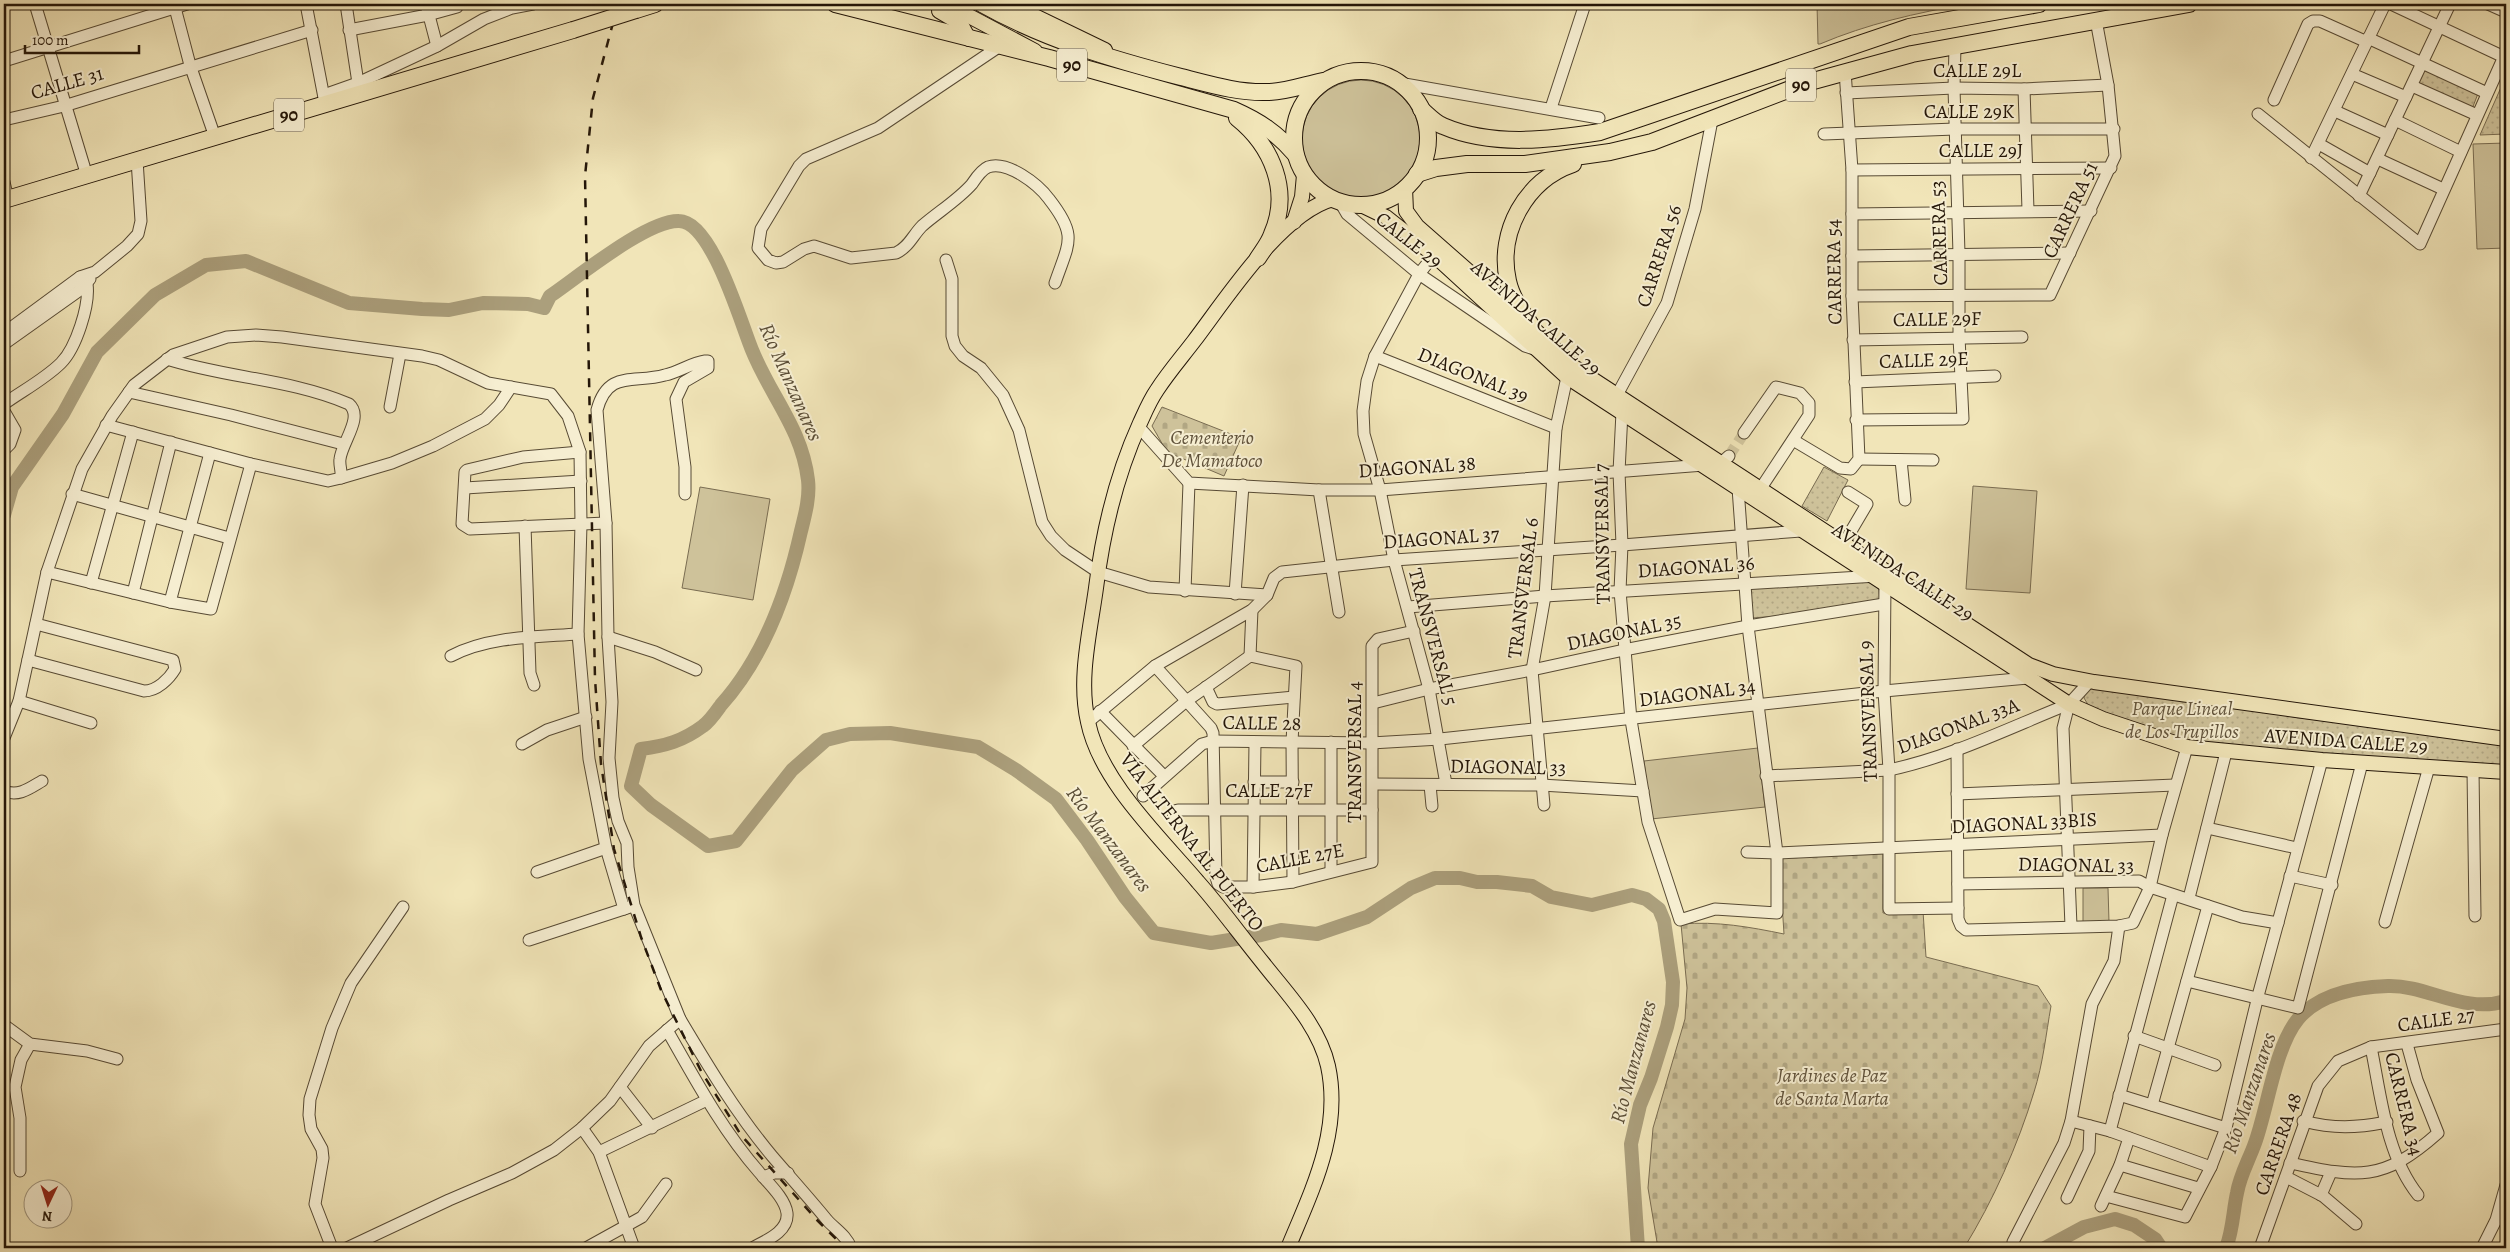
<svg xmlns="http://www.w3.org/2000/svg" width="2510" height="1252" font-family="Alegreya,serif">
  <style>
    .grass { fill: #cec29a; stroke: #796c51 }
    .cemetery { fill: url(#cemetery-stones); stroke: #796c51 }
    .park { fill: url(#park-dots); stroke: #796c51 }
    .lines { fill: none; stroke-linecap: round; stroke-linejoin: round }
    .river { stroke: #ab9f7c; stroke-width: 14 }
    .minor-tunnel { stroke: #d2c69e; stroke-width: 11; stroke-dasharray: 11 5.5; stroke-linecap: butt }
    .minor-casing { stroke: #574a34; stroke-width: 13 }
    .major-casing { stroke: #241608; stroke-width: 16 }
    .highway-casing { stroke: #241608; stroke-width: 18 }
    .minor { stroke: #f6eed1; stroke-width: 11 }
    .major { stroke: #f1e5b8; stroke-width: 14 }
    .highway { stroke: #f1e5b8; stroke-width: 16 }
    .rail { stroke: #241608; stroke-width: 2.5; stroke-dasharray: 9 9; stroke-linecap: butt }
    .highway-bridge-casing { stroke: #241608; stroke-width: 18; stroke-linecap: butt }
    .highway-bridge { stroke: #f1e5b8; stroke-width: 16 }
    .labels { text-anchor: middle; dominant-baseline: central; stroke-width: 4; stroke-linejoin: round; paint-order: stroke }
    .shield { fill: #f6eed1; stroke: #635744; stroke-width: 1 }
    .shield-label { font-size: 19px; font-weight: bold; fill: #241608 }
    .street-label { font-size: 20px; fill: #241608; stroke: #f6eed1 }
    .park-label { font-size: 20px; font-style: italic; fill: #60523b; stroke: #f6eed1 }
    .water-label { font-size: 21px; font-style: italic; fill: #5a4d36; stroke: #f6eed1 }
  </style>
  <defs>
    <pattern id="cemetery-stones" width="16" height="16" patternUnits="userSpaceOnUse" patternTransform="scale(1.25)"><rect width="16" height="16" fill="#cec29a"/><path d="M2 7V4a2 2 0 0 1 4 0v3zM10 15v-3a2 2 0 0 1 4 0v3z" fill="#b1a683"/></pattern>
    <pattern id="park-dots" width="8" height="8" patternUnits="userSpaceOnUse" patternTransform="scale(1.25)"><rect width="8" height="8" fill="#cec29a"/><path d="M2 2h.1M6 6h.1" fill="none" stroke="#b1a683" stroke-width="1.8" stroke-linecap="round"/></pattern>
  </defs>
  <rect width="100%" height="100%" fill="#f1e5b8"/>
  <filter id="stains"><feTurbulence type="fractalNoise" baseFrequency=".004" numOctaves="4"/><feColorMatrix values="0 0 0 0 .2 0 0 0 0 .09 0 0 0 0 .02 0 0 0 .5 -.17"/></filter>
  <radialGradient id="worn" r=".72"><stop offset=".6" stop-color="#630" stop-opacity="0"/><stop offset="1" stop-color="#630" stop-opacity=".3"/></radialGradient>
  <g class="grass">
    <path d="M1817,4H1967C1916,13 1867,24 1820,44H1818Z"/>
    <circle cx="1361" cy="139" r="59"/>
    <polygon points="2506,143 2506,248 2477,249 2473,144"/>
    <polygon points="1973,486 2037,491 2030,593 1966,589"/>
    <polygon points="700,487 770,499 753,600 682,588"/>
    <polygon points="1758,748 1765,807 1651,819 1644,761"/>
    <polygon points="2083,888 2108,888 2109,922 2083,922"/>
  </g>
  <g class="cemetery">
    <polygon points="1162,407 1241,438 1224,476 1167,452 1152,426"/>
    <path d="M1883,852V913L1923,911L1926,957L2038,986L2051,1006C2046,1034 2043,1064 2034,1092C2018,1145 1993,1201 1964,1248H1658L1648,1188L1653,1128L1685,1019L1687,988L1681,924C1717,921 1750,927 1784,934L1779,857Z"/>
  </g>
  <g class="park">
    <polygon points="2425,68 2479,91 2472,109 2417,86"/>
    <polygon points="2506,76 2506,134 2480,135"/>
    <polygon points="1824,467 1848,480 1827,521 1802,506"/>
    <polygon points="1878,581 1880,602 1815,613 1752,618 1748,584"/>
    <polygon points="2096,684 2300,718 2444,734 2506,744 2506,769 2421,765 2192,741 2090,708 2084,698 2085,692"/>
  </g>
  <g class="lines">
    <g class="river">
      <path d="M4,515L12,487L63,414L97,352L155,295L206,265L246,261L349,303L422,309L449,310L483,303L528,304L544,308L550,296C578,277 647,220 679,221C712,221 741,324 752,350C771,397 802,429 808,480C810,497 805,515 801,531C787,594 764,657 721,705C716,712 710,721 703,726C683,741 665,746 641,749L631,786L651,805L708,846L736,841L792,770L826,740L850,734L890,733L978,747L1016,770L1056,799L1087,840L1125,897L1154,933L1211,943L1261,935L1281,930L1317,934L1367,917L1411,888L1435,878H1460L1477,882H1497L1532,886L1551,897L1592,905L1632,895L1646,899L1659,909L1664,921L1673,982L1672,1005L1667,1027L1651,1078L1640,1105L1631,1144L1638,1248"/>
      <polyline points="2045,1248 2084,1227 2115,1219 2134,1225 2155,1239 2161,1248"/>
      <path d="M2226,1248C2233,1230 2233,1211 2237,1193C2240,1175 2249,1160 2255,1143C2268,1107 2275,1047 2298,1019C2320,993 2357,987 2388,986C2428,985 2463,1014 2506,1001"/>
    </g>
    <polyline class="minor-tunnel" points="1729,456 1744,433"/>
    <g class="minor-casing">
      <g id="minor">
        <polyline points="35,4 87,176"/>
        <polyline points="174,4 190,65 215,137"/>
        <polyline points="306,4 325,103"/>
        <polyline points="346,4 358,83"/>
        <polyline points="426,4 437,46"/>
        <polyline points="2391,4 2504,57"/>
        <polyline points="2488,4 2506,12"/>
        <polyline points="349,30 428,15 457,7"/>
        <polyline points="2368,38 2487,93"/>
        <path d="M1000,46L878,128L806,159L799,166L761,229L758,248L768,260L776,263L783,262L804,249L814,246L851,258L896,253C909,247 913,235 922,226C938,212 958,200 972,184C976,178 981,170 988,167C1007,160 1038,184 1049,199C1078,236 1069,242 1055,283"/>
        <polyline points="4,61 187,4"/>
        <polyline points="2352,74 2406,97"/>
        <polyline points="1399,83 1599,118"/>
        <polyline points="2412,86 2477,115"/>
        <polyline points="2024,89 2028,210"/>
        <polyline points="1846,93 1954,88 2024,89 2108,85"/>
        <polyline points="324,95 358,83 437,46 484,19 512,8 533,4"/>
        <polyline points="2274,100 2308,24 2313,21 2320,21 2367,42"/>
        <polyline points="1551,108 1585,4"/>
        <polyline points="2335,111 2388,135"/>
        <polyline points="2258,114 2420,244 2506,52"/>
        <polyline points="4,120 64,106 312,30"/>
        <polyline points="2395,120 2461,152"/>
        <polyline points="1824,134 1955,129 2114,129"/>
        <polyline points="2319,144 2370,173"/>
        <polyline points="2311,158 2385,4"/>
        <polyline points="2378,159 2443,189"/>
        <polyline points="1852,170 2111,168"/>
        <polyline points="4,182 8,199"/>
        <polyline points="2359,196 2450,4"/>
        <polyline points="1340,202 1347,214 1419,274 1525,346 1534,349"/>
        <polyline points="1852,214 2091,211"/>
        <polyline points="1434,255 1419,274 1375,356 1367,381 1363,411 1364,434 1380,490 1394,560 1429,689 1446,784"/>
        <polyline points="1852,256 2070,253"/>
        <polyline points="946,260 952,279 952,336 955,346 963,356 981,368 1003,395 1019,430 1042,522 1051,536 1065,550 1098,572 1149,587 1267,595"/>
        <polyline points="1852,296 2050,295 2115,156 2108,85 2096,20"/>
        <polyline points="4,333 80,277 95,272 127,246 138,234 141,221 137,160"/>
        <polyline points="1853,340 2022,337"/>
        <polyline points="4,344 80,290 90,279"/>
        <polyline points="1375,356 1556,428"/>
        <polyline points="1855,382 1995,376"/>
        <polyline points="129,392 231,415 343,444"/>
        <polyline points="1617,395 1667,303 1695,209 1712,120"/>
        <path d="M4,404C22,391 45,379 61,363C76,348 90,305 87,284L80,277"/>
        <polyline points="390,407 400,354"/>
        <polyline points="4,411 15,430 10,444 4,450"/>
        <polyline points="1622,412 1619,472 1622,545 1620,591 1631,720 1648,822 1680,920 1715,909 1777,913 1777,853 1748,626 1738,488"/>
        <polyline points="1856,420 1963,419 1959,337 1959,254 1954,88 1955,46"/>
        <path d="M106,425L251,464L328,481L341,478C342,471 339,465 340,459C342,442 364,417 349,404C291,379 226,378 167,359"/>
        <polyline points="1139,427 1189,483 1319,490 1380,490 1704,465 1721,463 1729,456"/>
        <polyline points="1744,433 1776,387 1800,393 1809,403 1809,415 1761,488"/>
        <polyline points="1793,440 1840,468 1851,469 1859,459 1852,296 1852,170 1845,71"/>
        <polyline points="580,452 523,457 467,470 465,472 462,524 470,529 606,523"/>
        <polyline points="1859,459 1933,460"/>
        <polyline points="1901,460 1905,500"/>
        <polyline points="341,478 392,463 433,446 485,419 499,405 511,387"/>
        <polyline points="465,488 581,481"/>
        <polyline points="1319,490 1339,612"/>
        <polyline points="72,494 229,538"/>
        <polyline points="525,526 530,673 534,685"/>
        <polyline points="1844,543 1867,504 1848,492"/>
        <polyline points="47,572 170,602 211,609 251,464"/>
        <polyline points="1889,578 1885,583 1884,691 1889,770 1889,909 1958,908"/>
        <polyline points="91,583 133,432"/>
        <polyline points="1185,591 1189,483"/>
        <polyline points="133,593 171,442"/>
        <polyline points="1235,594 1243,485"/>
        <polyline points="170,602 210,453"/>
        <polyline points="1408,607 1545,596 1877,576"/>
        <polyline points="608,637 655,652 696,670"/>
        <path d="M451,656C489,636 537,637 578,634"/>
        <polyline points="1250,656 1252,610"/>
        <path d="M28,660L144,691C157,691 169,679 175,669L173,660L36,624"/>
        <polyline points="1155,666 1211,728 1213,733 1216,877 1218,884 1223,887 1253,887 1293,882 1372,862 1372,646 1378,639 1414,631"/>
        <polyline points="1206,687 1213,702 1217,704 1294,697"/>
        <polyline points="19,701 91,723"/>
        <polyline points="1373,703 1429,689 1532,670 1624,650 1748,626 1884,604"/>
        <polyline points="1100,711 1164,776"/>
        <polyline points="1088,722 1155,666 1252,610 1267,595 1274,578 1282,572 1394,560 1622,545 1801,531"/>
        <polyline points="4,738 19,701 47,572 82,469 112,416 134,385 173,355 227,337 256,335 282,337 422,356 439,360 488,383 551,394 568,416 580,452 581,524 578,634 589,759 606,848 624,909"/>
        <polyline points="1331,742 1331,870"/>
        <polyline points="522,744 547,730 586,717"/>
        <polyline points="1133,746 1185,702 1250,656 1296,666 1292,742 1293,882"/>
        <polyline points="1957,749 1958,919 1961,926 1966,930 2119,926 2133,923 2150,887 2162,835 2187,747"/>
        <polyline points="2473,770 2475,916"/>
        <path d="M1766,776L1889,770C1951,757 2011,727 2069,704"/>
        <polyline points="1254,782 1293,782"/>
        <polyline points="1373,784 1541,785 1643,791"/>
        <polyline points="1430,785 1432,806"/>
        <path d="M4,791C19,797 30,788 42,781"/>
        <polyline points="1957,794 2175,785"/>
        <polyline points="1143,796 1202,744 1213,741 1371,743 1440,739 1884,691 2028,678"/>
        <polyline points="1544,805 1532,670 1545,596 1556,428 1567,377"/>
        <polyline points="1173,819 1174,811 1178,810 1372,810"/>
        <polyline points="2207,828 2297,848"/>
        <polyline points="1747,852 1777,853 2162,835"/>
        <polyline points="537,872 606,848"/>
        <polyline points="2290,876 2332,885"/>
        <polyline points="1958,884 2139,881 2150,887 2242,917 2278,923"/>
        <polyline points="1253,887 1255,743"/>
        <polyline points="2189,898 2226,752"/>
        <polyline points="2385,922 2429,767"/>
        <polyline points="2071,926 2063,728 2069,704 2090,681"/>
        <polyline points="529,940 630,907"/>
        <polyline points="2187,981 2298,1008 2362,763"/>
        <path d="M680,1019L634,905L628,867L627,843L618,821L613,798L609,758L612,702L608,637L606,523L597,410C608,369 634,384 665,375C679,372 691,363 705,361H708V368L684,382L676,399L685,467V494"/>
        <polyline points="4,1025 30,1044 87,1051 117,1059"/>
        <path d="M667,1030C695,1079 722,1130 759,1172C768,1183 785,1198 787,1213C789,1231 767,1240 754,1247"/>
        <polyline points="2134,1036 2215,1065"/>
        <path d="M2371,1047C2381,1096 2386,1155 2418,1195"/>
        <polyline points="620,1087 652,1128"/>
        <polyline points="2119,1095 2226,1128"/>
        <polyline points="2152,1105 2208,906"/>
        <polyline points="2071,1121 2110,1131 2211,1167"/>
        <path d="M2303,1121C2334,1129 2356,1128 2387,1122"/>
        <polyline points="582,1128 599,1152 634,1248"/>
        <polyline points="2110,1131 2173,895"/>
        <polyline points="599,1152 707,1100"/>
        <path d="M2290,1163C2358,1178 2383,1182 2438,1133L2417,1080L2407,1044"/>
        <polyline points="2120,1165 2198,1188"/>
        <polyline points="20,1171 20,1118 15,1087 21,1060 30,1044"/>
        <polyline points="763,1177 774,1173 788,1173"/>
        <polyline points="2286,1177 2323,1196 2356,1224"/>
        <polyline points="2321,1195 2331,1172"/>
        <polyline points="2106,1196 2185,1217 2211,1167 2226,1128 2258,996 2322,760"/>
        <polyline points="2067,1198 2089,1151 2090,1126"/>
        <polyline points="2101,1206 2120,1165 2129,1138"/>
        <polyline points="2013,1242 2064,1143 2071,1121 2092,1004 2114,961 2119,926"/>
        <polyline points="332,1248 315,1204 323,1158 322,1149 311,1129 309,1115 310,1099 332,1028 351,983 403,907"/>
        <path d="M347,1248L449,1200L512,1173L554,1150L582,1128L610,1101L649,1046L680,1019C708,1066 736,1113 772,1156C790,1177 809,1198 827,1220C835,1229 847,1236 851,1248"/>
        <polyline points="586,1248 642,1217 666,1184"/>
        <polyline points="2260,1248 2318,1086 2338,1061 2371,1047 2506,1029"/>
        <polyline points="2482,1248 2496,1220 2506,1185"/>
      </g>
    </g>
    <g class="major-casing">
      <g id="major">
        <polyline points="937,4 969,16 1035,51"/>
        <polyline points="1010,4 1105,50"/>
        <polyline points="939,11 961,24 969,39"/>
        <polyline points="1405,188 1406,211 1417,226 1533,328 1574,367 2029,665 2053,674 2094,682 2506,739"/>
        <polyline points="1361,205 1386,217 1434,255 1567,377 2069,704 2103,719 2187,747 2322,760 2506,772"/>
        <polyline points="1294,222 1302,197 1304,175"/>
        <path d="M1288,1248C1312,1190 1342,1131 1328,1066C1319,1026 1288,995 1263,963C1241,936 1221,908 1198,882C1160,837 1100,781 1088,722C1078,679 1090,632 1096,588C1103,531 1116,476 1140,423C1145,412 1150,400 1157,390C1168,373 1181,358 1194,341C1226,299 1281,213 1333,199"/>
      </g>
    </g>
    <g class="highway-casing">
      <g id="highway">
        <path d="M835,4L1049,58L1234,110C1259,121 1277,133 1295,154"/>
        <path d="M982,4C1044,39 1111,59 1181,77C1209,84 1238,93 1267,92C1286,92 1304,85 1323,81"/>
        <polyline points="636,10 655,4"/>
        <circle cx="1361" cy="138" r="67"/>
        <path d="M1421,109C1428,115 1435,123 1443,126C1492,147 1549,140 1600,132L1909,27L2039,4"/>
        <path d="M1237,118C1272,146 1291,191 1272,234C1269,243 1263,250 1258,258"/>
        <polyline points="1417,174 1436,168 1467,164 1525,164 1610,152 1652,142 1806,83 1912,54 2189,4"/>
        <polyline points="4,200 573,30"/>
        <path d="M1533,328C1523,313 1512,299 1508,281C1497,232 1526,180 1573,164"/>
      </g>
    </g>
    <use href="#minor" class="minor"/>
    <use href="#major" class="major"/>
    <use href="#highway" class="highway"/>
    <polyline class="rail" points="618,4 593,98 585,176 595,679 601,764 614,849 641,937 661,990 701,1071 741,1135 817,1220 845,1248"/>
    <g class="highway-bridge-casing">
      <polyline id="highway-bridge" points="573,30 636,10"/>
    </g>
    <use href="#highway-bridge" class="highway-bridge"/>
  </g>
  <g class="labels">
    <g class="shield">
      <rect x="1057" y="48.5" width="30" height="33" rx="4"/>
      <rect x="1786" y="68.5" width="30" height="33" rx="4"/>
      <rect x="274" y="98.5" width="30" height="33" rx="4"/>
    </g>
    <g class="shield-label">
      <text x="1072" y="65">90</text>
      <text x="1801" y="85">90</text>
      <text x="289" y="115">90</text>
    </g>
    <g class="street-label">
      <text x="1977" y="70">CALLE 29L</text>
      <text transform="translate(67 83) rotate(-16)">CALLE 31</text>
      <text x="1969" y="111">CALLE 29K</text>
      <text x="1981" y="150">CALLE 29J</text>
      <text transform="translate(2070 210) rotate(-65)">CARRERA 51</text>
      <text transform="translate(1939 233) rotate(-92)">CARRERA 53</text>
      <text transform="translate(1409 240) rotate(38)">CALLE 29</text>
      <text transform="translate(1659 256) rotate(-72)">CARRERA 56</text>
      <text transform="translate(1834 272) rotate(-91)">CARRERA 54</text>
      <text transform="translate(1536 318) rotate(41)">AVENIDA CALLE 29</text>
      <text transform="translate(1937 319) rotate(-1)">CALLE 29F</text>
      <text transform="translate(1924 360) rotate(-2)">CALLE 29E</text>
      <text transform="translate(1473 375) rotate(22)">DIAGONAL 39</text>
      <text transform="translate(1417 467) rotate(-4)">DIAGONAL 38</text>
      <text transform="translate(1602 534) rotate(-91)">TRANSVERSAL 7</text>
      <text transform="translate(1441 538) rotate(-4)">DIAGONAL 37</text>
      <text transform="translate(1696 567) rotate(-4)">DIAGONAL 36</text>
      <text transform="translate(1903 572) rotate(33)">AVENIDA CALLE 29</text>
      <text transform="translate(1523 588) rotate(-83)">TRANSVERSAL 6</text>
      <text transform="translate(1624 632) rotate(-12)">DIAGONAL 35</text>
      <text transform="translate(1433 637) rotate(75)">TRANSVERSAL 5</text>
      <text transform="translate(1697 693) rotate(-7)">DIAGONAL 34</text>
      <text transform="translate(1868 711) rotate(-92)">TRANSVERSAL 9</text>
      <text transform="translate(1262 723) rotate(1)">CALLE 28</text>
      <text transform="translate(1958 726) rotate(-20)">DIAGONAL 33A</text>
      <text transform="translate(2346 741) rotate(4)">AVENIDA CALLE 29</text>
      <text transform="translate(1354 752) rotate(-90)">TRANSVERSAL 4</text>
      <text transform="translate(1508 767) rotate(1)">DIAGONAL 33</text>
      <text x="1269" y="790">CALLE 27F</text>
      <text transform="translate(2024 823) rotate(-3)">DIAGONAL 33BIS</text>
      <text transform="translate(1192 842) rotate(52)">VÍA ALTERNA AL PUERTO</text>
      <text transform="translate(1300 858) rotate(-11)">CALLE 27E</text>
      <text transform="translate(2076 865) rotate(1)">DIAGONAL 33</text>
      <text transform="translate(2436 1020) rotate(-8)">CALLE 27</text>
      <text transform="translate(2404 1104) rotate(76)">CARRERA 34</text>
      <text transform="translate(2278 1144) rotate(-71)">CARRERA 48</text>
    </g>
    <g class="park-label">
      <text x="1212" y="437">Cementerio<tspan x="1212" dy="23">De Mamatoco</tspan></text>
      <text x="2182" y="708">Parque Lineal<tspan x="2182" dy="23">de Los Trupillos</tspan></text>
      <text x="1832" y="1075">Jardines de Paz<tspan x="1832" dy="23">de Santa Marta</tspan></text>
    </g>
    <g class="water-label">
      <text transform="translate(791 382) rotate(66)">Río Manzanares</text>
      <text transform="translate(1109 839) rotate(53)">Río Manzanares</text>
      <text transform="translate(1633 1062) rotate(-75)">Río Manzanares</text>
      <text transform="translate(2249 1093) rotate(-71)">Río Manzanares</text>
    </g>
  </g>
  <rect width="2510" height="1252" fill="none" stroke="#f1e5b8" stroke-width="20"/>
  <rect x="5" y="5" width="2500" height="1242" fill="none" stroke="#241608" stroke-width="2.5"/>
  <rect x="10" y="10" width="2490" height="1232" fill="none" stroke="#241608"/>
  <g transform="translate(48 1204) rotate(184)"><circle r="24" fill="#f6eed1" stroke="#a29881"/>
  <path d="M0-4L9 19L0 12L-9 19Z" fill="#8f2418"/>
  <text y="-8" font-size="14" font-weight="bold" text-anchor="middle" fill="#241608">N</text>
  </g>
  <path d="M25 45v8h114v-8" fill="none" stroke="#241608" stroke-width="2.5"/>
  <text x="32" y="45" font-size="15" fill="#241608" stroke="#f6eed1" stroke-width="4" paint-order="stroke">100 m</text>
  <rect width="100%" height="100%" filter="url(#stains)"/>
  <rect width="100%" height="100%" fill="url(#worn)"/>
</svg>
